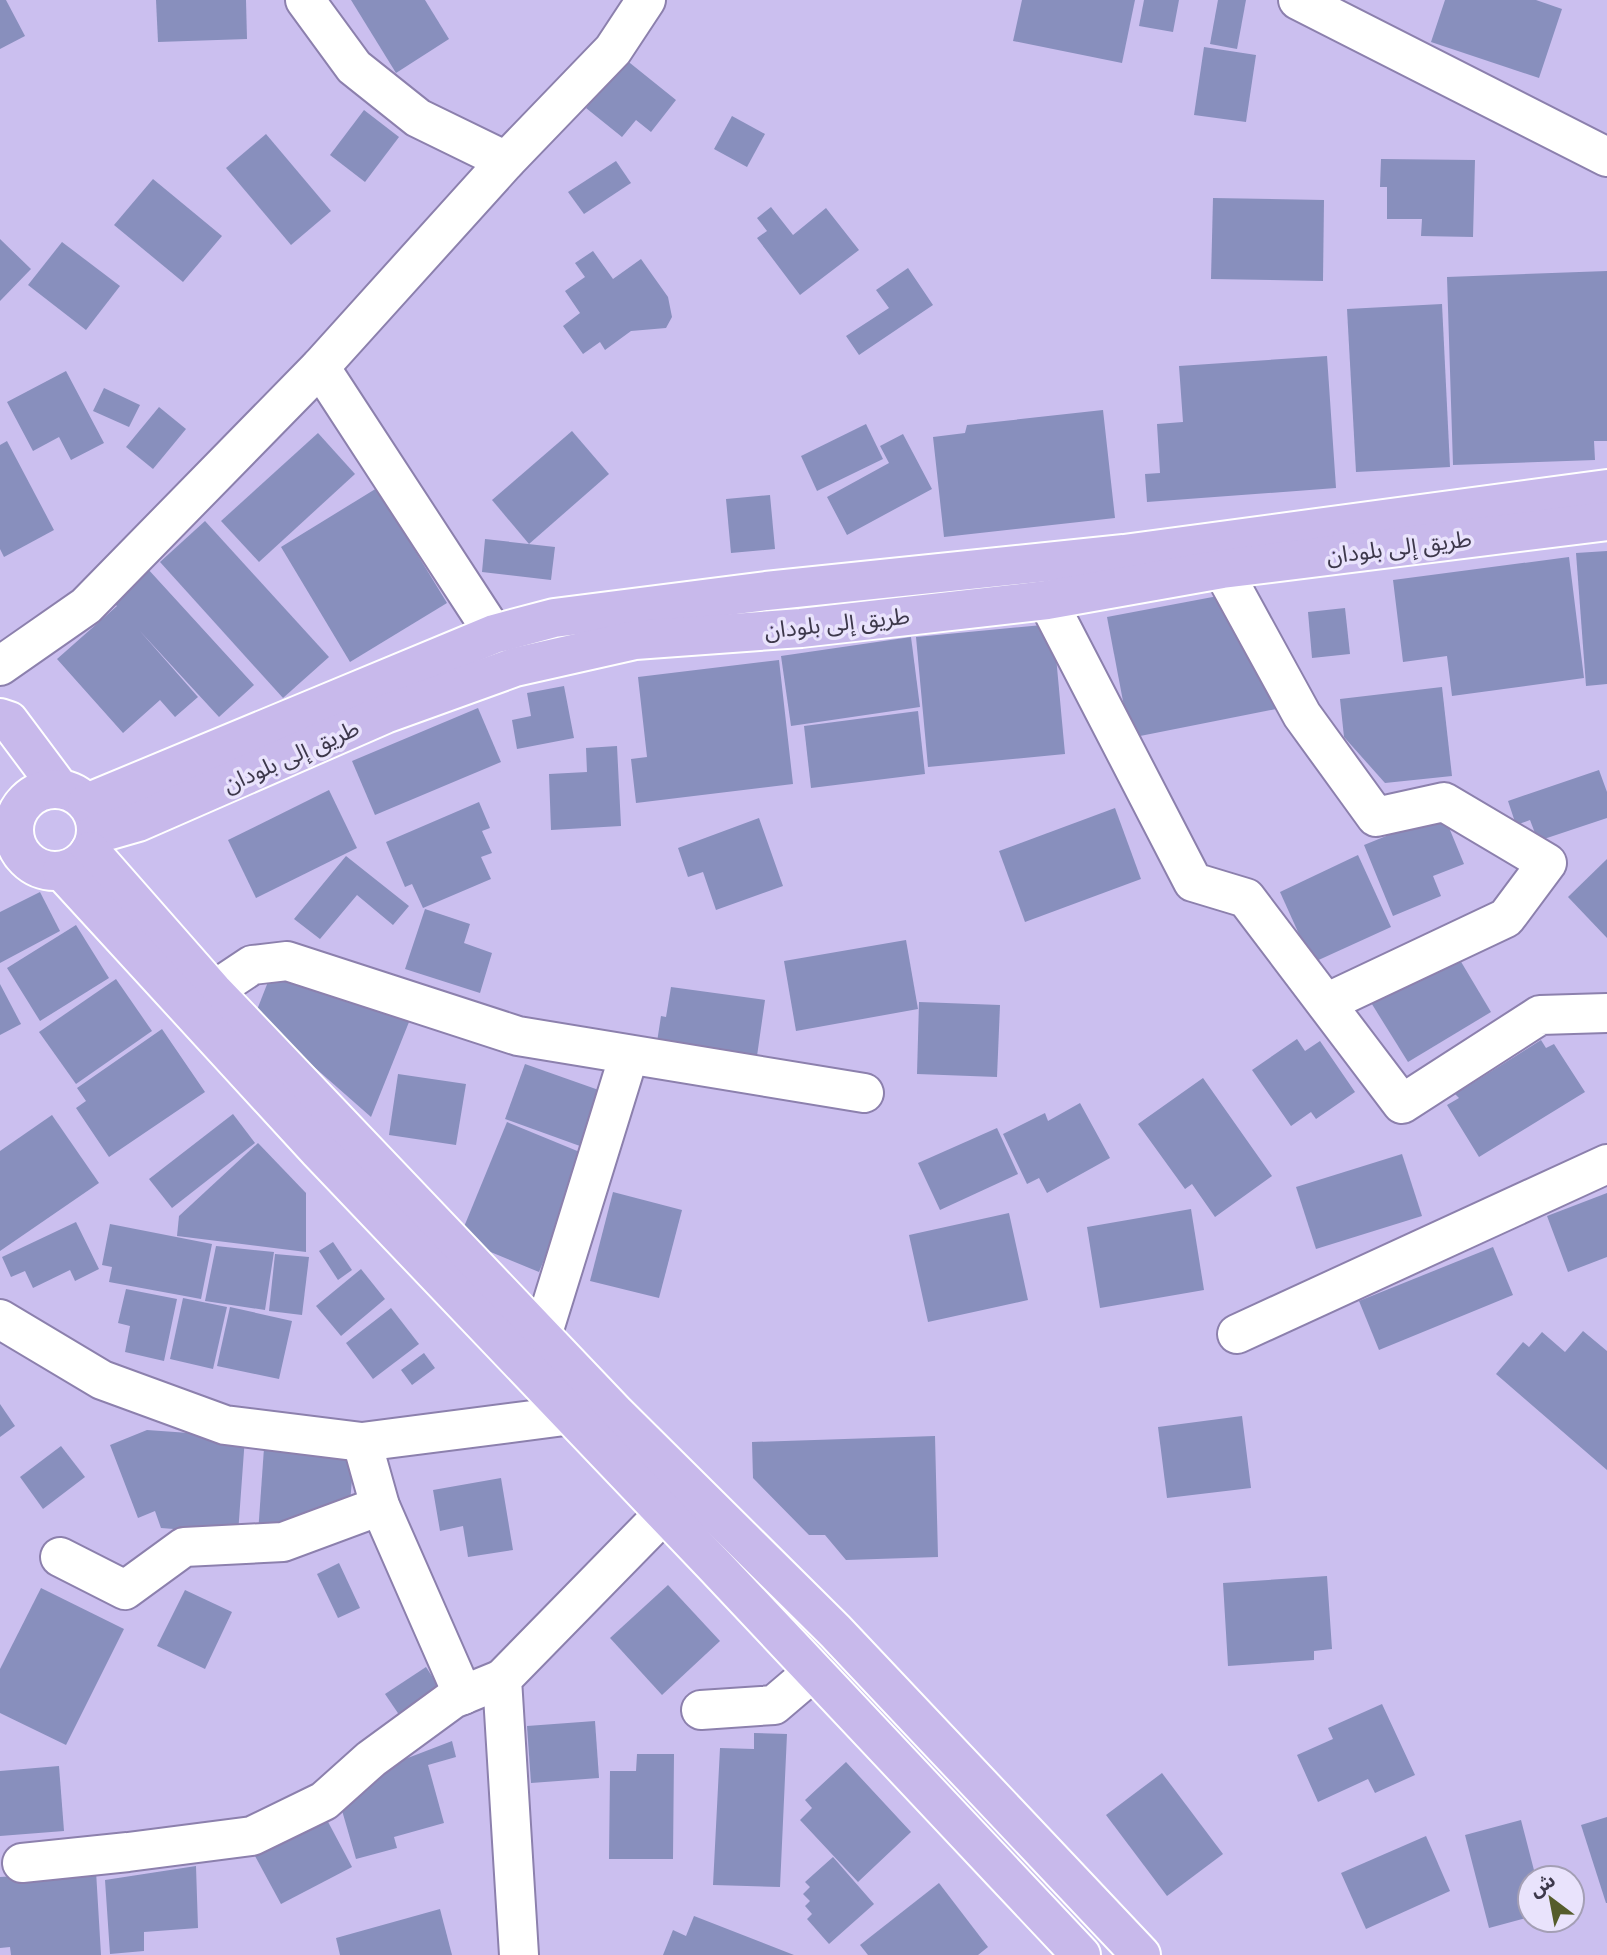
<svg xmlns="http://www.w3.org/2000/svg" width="1607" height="1955" font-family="Poppins,'Noto Sans Arabic',sans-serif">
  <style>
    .building { fill: #888fbd }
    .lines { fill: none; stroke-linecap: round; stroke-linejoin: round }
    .minor-casing { stroke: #8c80ad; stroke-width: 42 }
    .major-casing { stroke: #fff; stroke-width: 42 }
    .minor { stroke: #fff; stroke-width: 38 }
    .major { stroke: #c8b9eb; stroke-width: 38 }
    .labels { text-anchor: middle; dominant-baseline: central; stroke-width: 7; stroke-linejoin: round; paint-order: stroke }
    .street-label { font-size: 23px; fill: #3d384b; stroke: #e9e3fc }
  </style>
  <rect width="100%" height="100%" fill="#cbbfef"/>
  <g class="building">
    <polygon points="0,0 6,0 25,36 0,49"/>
    <polygon points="156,0 246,0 247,39 158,42"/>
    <polygon points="351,0 425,0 449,39 396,73"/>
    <polygon points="1022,0 1135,0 1122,63 1013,41"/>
    <polygon points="1144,0 1179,0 1173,32 1139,26"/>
    <polygon points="1218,0 1246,0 1237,49 1210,44"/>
    <polygon points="1445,0 1536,0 1562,9 1539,78 1431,42"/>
    <polygon points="1204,47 1256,55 1246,122 1194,115"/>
    <polygon points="625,59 676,100 651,132 636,120 622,137 586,108"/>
    <polygon points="364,110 399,137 365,182 330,155"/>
    <polygon points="732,116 765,134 747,167 714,149"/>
    <polygon points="266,134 331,211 291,245 226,168"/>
    <polygon points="1381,159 1475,160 1473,237 1421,236 1422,219 1387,219 1387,187 1380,187"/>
    <polygon points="616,161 631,183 584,214 568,192"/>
    <polygon points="153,179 222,236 183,282 114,225"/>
    <polygon points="1213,198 1324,200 1323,281 1211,279"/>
    <polygon points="771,207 793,235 826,208 859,250 800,295 757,238 767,231 757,218"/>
    <polygon points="0,239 31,269 0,301"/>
    <polygon points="62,242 120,286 86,330 28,285"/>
    <polygon points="593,251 613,279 641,259 668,297 672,317 666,328 631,331 605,350 600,342 583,354 563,326 580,313 565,291 585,277 575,263"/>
    <polygon points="908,268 933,305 859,355 846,336 889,308 876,290"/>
    <polygon points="1607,271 1607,441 1594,441 1595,460 1453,465 1447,277"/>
    <polygon points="1442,304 1450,467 1356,472 1347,309"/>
    <polygon points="1327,356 1336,488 1147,502 1145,474 1160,473 1157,424 1183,422 1179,366"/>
    <polygon points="66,371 104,443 71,460 59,437 33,451 7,402"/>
    <polygon points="104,388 140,405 129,427 93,411"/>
    <polygon points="159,407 186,429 153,469 126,447"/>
    <polygon points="1103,410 1115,518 944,537 933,437 965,433 967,425"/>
    <polygon points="866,424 883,459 817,491 801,456"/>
    <polygon points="572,431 609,474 529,544 492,500"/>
    <polygon points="318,433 355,474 259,562 221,521"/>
    <polygon points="903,434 932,489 847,535 827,497 889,463 880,446"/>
    <polygon points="7,441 54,530 4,557 0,549 0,445"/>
    <polygon points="377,488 447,603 350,662 281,547"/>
    <polygon points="770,495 775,549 731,553 726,499"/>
    <polygon points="205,521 329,657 283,698 160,562"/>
    <polygon points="485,539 555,547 551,580 482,572"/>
    <polygon points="1607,551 1607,684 1586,686 1576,553"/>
    <polygon points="1569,557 1584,678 1452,696 1447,656 1403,662 1393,580"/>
    <polygon points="147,568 254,685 219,717 139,630 198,697 175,717 160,700 123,733 57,659 117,606 112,601"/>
    <polygon points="1218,596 1286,707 1130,738 1107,617"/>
    <polygon points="1345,608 1350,654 1312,658 1308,612"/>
    <polygon points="1053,624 1065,754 928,767 916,637"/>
    <polygon points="911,637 920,707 791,726 781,656"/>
    <polygon points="779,660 793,784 636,803 631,759 647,757 638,677"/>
    <polygon points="564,686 574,738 517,749 512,720 531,716 527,693"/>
    <polygon points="1442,687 1452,776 1385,783 1344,737 1340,699"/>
    <polygon points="478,708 501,762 375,815 352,761"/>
    <polygon points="918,711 925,774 811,788 804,726"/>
    <polygon points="617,746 621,826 551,830 549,774 587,772 586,748"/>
    <polygon points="1599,770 1607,792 1607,818 1538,841 1530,820 1516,825 1508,801"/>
    <polygon points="329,790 357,848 256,898 228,840"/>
    <polygon points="479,802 490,828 482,831 492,853 481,857 491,879 423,908 412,884 405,887 386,842"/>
    <polygon points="1115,808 1141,879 1025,922 999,851"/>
    <polygon points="1443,813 1464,864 1433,876 1441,896 1393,916 1364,845"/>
    <polygon points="759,818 783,886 716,910 703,872 688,877 678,848"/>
    <polygon points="1358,855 1391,927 1312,963 1280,892"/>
    <polygon points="346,856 409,906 393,925 357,895 320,939 294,919"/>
    <polygon points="1607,859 1607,938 1568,897"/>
    <polygon points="40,892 60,931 0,963 0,912"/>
    <polygon points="425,909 470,924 464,943 492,953 480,993 405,969"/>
    <polygon points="76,925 109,978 40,1021 7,968"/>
    <polygon points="906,940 918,1009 796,1031 784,961"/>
    <polygon points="1454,950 1491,1012 1408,1062 1370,1001"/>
    <polygon points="273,969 409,1022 371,1117 255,1015"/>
    <polygon points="116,979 152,1031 76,1084 39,1032"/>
    <polygon points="0,984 21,1024 0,1035"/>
    <polygon points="671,987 765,1000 757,1056 657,1042 661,1016 666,1017"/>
    <polygon points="919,1002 1000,1005 997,1077 917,1074"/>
    <polygon points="162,1029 205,1092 109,1157 76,1108 86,1101 77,1088"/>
    <polygon points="1297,1039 1305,1051 1320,1041 1355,1092 1316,1119 1311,1112 1291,1126 1252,1070"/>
    <polygon points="1541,1040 1546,1048 1554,1044 1585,1092 1479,1157 1447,1105 1459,1098 1455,1094"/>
    <polygon points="525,1064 610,1094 591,1150 505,1119"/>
    <polygon points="398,1074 466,1084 456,1145 389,1135"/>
    <polygon points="1203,1078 1272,1176 1215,1217 1192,1184 1185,1189 1138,1124"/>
    <polygon points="1080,1103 1110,1158 1047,1193 1039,1178 1027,1184 1003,1134 1045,1113 1048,1121"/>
    <polygon points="233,1114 255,1143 172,1208 149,1179"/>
    <polygon points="52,1115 99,1183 0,1251 0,1151"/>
    <polygon points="507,1122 587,1155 539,1272 459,1239"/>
    <polygon points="997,1128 1018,1174 940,1210 918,1163"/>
    <polygon points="258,1143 306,1193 306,1252 177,1236 179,1216"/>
    <polygon points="1402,1154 1422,1216 1316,1249 1296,1187"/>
    <polygon points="613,1192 682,1210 659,1298 590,1281"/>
    <polygon points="1607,1193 1607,1257 1568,1272 1547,1216"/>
    <polygon points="1191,1209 1204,1290 1100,1308 1087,1227"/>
    <polygon points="1009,1213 1028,1300 928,1322 909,1235"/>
    <polygon points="76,1222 99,1269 75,1281 70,1270 33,1288 25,1271 11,1277 2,1257"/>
    <polygon points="110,1224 212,1244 201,1299 109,1282 112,1267 102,1265"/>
    <polygon points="333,1242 352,1270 338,1280 319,1251"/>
    <polygon points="216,1246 274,1252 265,1310 205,1301"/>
    <polygon points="1493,1247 1513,1295 1379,1350 1359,1301"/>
    <polygon points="275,1254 309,1257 302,1315 269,1311"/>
    <polygon points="361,1269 385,1299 341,1336 316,1306"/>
    <polygon points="126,1289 177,1299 164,1361 125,1352 130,1326 118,1323"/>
    <polygon points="183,1298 227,1307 213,1369 170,1359"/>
    <polygon points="230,1307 292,1321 279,1379 217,1366"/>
    <polygon points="391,1308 419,1344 373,1379 346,1343"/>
    <polygon points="1583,1331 1607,1351 1607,1470 1496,1374 1523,1342 1529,1347 1542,1332 1565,1352"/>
    <polygon points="424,1353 435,1368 412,1385 401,1370"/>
    <polygon points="0,1404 15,1426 0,1437"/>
    <polygon points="1242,1416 1251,1488 1167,1498 1158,1427"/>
    <polygon points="147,1430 245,1437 238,1534 161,1528 155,1511 138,1518 110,1445"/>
    <polygon points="935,1436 938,1557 846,1560 825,1535 809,1535 753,1478 752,1442"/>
    <polygon points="61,1446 85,1477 43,1509 20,1477"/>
    <polygon points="264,1448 354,1455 350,1503 258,1534"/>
    <polygon points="501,1478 513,1550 468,1557 463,1526 440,1531 433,1490"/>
    <polygon points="339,1563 360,1608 338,1618 317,1574"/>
    <polygon points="1327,1576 1332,1649 1314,1651 1314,1660 1228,1666 1223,1583"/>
    <polygon points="668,1585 720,1641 662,1695 610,1638"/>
    <polygon points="41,1588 124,1629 66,1745 0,1713 0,1669"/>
    <polygon points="185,1590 232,1612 205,1669 157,1646"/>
    <polygon points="426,1667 445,1696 404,1722 385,1694"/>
    <polygon points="1382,1704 1415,1775 1375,1793 1368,1779 1318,1802 1297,1755 1333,1739 1328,1728"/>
    <polygon points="595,1721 599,1778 531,1783 527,1726"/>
    <polygon points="754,1733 787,1734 780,1887 713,1885 720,1748 754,1749"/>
    <polygon points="452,1741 456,1757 428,1765 444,1823 394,1837 397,1848 356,1859 341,1807 366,1774"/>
    <polygon points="637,1754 674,1754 673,1859 609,1859 610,1771 636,1771"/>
    <polygon points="846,1762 911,1832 858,1882 800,1820 812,1808 805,1800"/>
    <polygon points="59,1766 64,1831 0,1836 0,1771"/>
    <polygon points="1162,1773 1223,1854 1167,1896 1106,1815"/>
    <polygon points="1607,1817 1607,1903 1606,1903 1581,1825"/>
    <polygon points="326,1818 352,1867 281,1904 255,1856"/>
    <polygon points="1521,1820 1536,1878 1530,1878 1530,1917 1489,1928 1465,1835"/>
    <polygon points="1426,1836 1450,1891 1366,1929 1341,1873"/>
    <polygon points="833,1857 874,1904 829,1944 807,1919 812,1914 805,1906 810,1901 803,1894 810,1887 805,1882"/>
    <polygon points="196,1866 198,1928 144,1932 144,1951 110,1954 105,1880"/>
    <polygon points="96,1871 101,1955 11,1955 10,1947 0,1948 0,1877"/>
    <polygon points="939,1883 988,1947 978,1955 868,1955 860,1945"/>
    <polygon points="440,1909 452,1955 340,1955 336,1938"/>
    <polygon points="694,1916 794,1955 663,1955 673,1930 686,1936"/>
  </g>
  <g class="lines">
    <g class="minor-casing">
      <g id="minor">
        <polyline points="305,0 354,67 418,118 506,161"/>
        <polyline points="1298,0 1607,157"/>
        <polyline points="320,367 494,634"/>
        <polyline points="1222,569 1302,715 1376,817 1444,802 1547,863 1506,918 1326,1003"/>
        <polyline points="1047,600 1193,882 1246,898 1402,1104 1540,1015 1607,1013"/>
        <polyline points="0,666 86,606 320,367 506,161 613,50 646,0"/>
        <polyline points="213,991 252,965 287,961 518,1036 864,1093"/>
        <polyline points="0,1319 102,1380 225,1425 362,1442"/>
        <polyline points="1237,1334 1607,1164"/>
        <polyline points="542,1336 629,1055"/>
        <polyline points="60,1557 125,1590 184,1547 283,1542 380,1506"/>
        <polyline points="463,1695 380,1506 362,1442 572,1415"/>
        <polyline points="701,1710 774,1705 814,1671"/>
        <polyline points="22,1863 128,1852 252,1836 324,1801 371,1759 453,1699 502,1679"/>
        <polyline points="519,1955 502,1679 687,1490"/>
      </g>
    </g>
    <g class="major-casing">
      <g id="major">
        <polyline points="0,718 9,721 59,788"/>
        <circle cx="55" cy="830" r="41"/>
        <polyline points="87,803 494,634 554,618 766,591 1124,554 1607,489"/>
        <polyline points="96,834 138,822 385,714 515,667 635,640 801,628 1047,600 1222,569 1607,521"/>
        <polyline points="90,851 213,991 616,1414 835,1631 1141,1955"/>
        <polyline points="62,871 319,1151 714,1565 1081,1955"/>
      </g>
    </g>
    <use href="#minor" class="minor"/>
    <use href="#major" class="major"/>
  </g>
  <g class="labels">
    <g class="street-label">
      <text transform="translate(1399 547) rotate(-7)">طريق إلى بلودان</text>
      <text transform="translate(837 623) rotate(-6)">طريق إلى بلودان</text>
      <text transform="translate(291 756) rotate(-24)">طريق إلى بلودان</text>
    </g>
  </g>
  <g transform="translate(1551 1899) rotate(328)"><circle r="33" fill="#e9e3fc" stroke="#a49fb5" stroke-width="2"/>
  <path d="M0-5L12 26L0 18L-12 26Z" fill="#555c2b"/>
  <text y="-10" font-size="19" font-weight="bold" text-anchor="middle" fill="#3d384b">ش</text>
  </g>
</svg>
